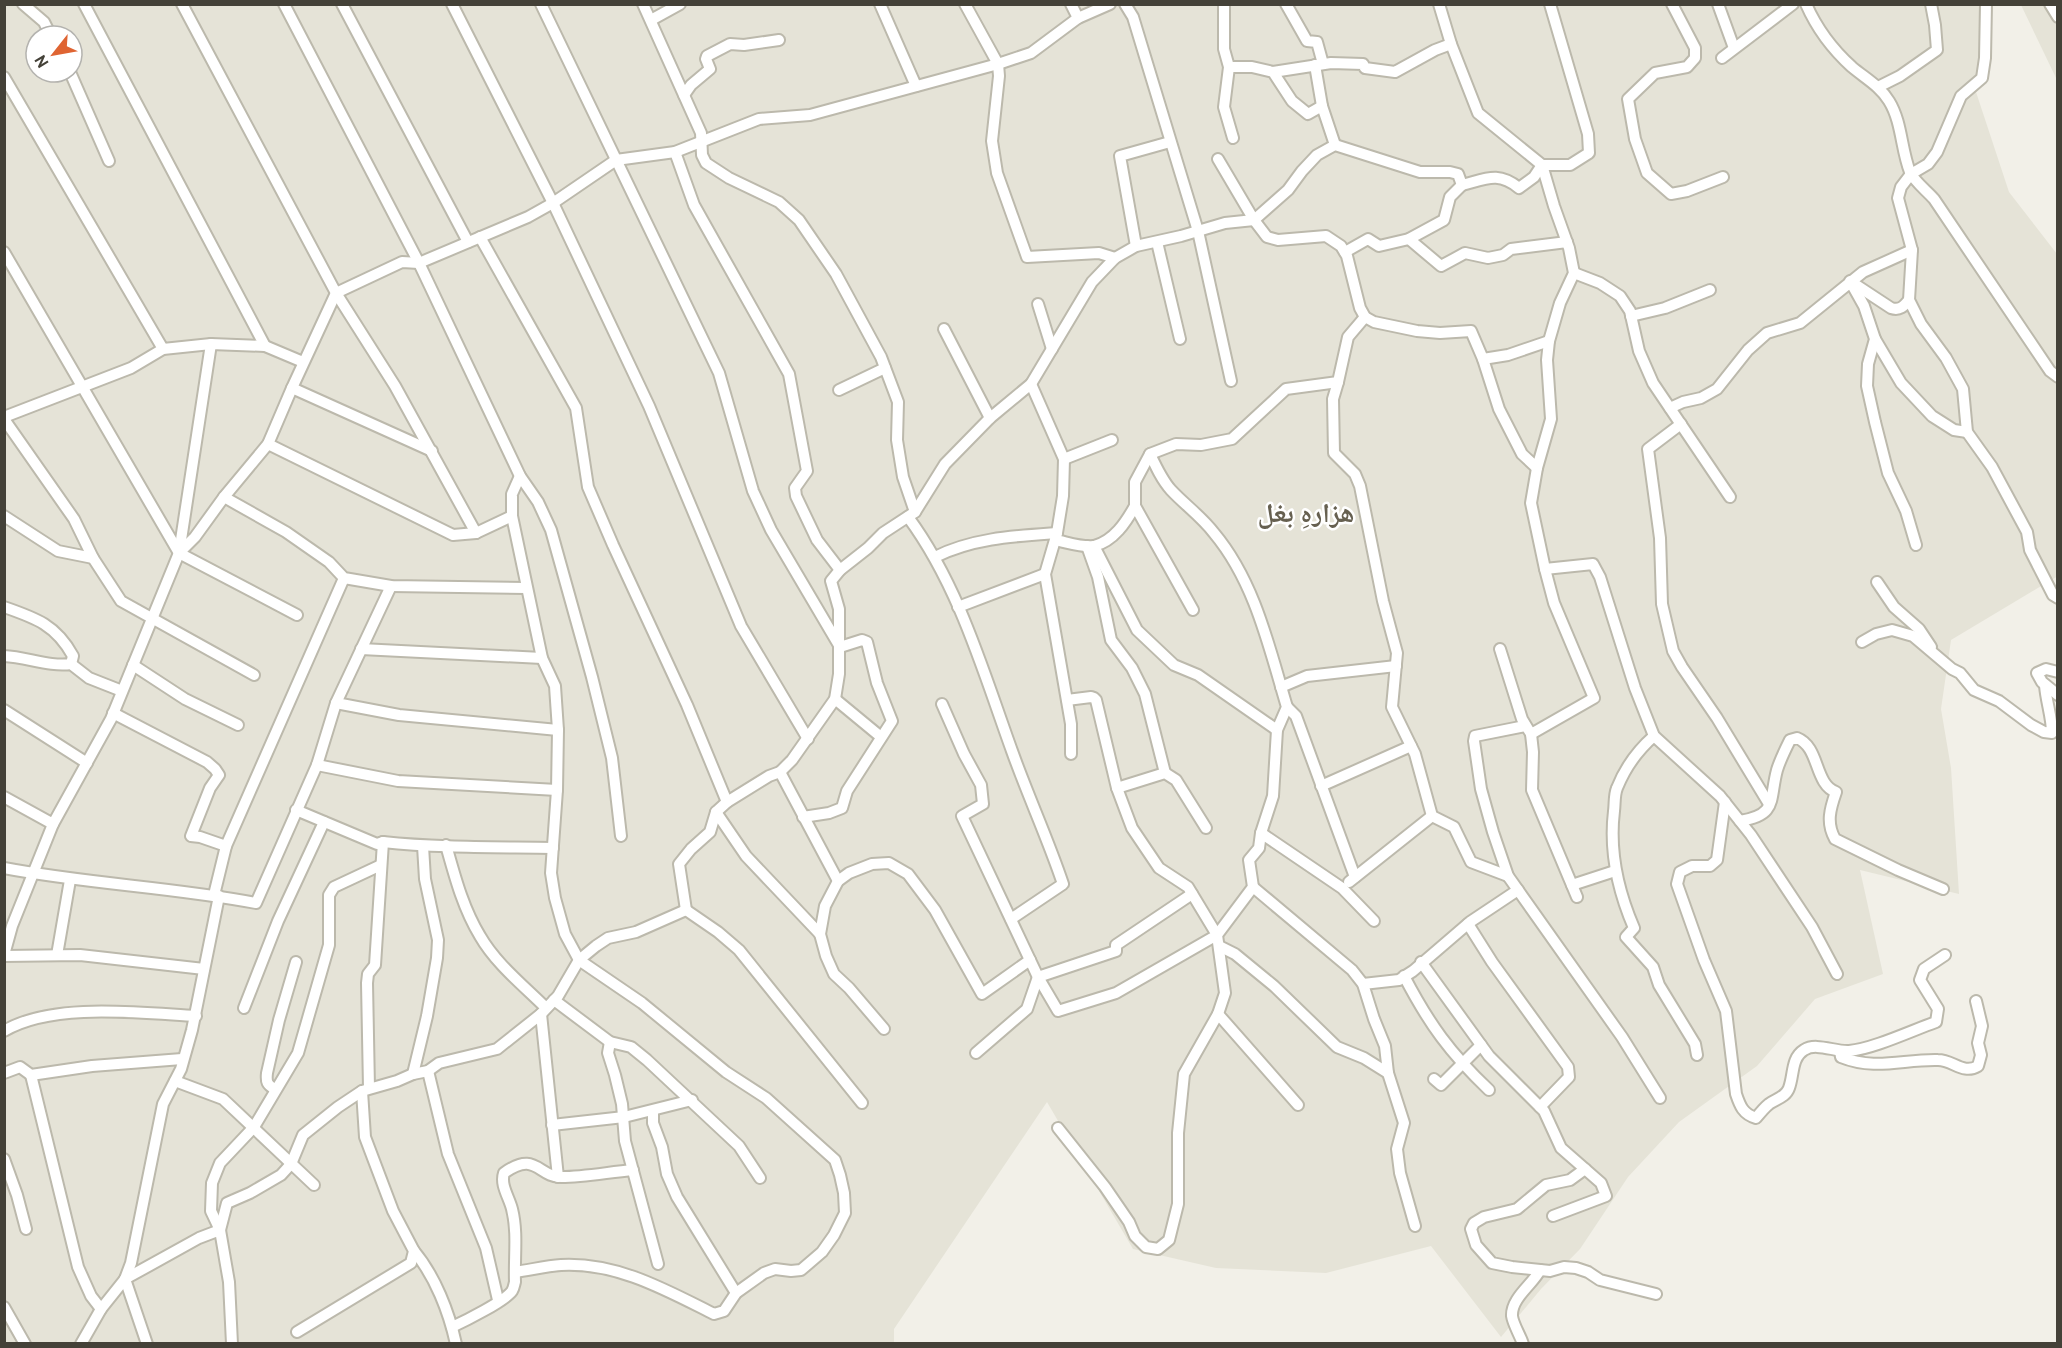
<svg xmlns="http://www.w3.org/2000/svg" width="2062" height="1348" font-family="Overpass,'Noto Naskh Arabic',sans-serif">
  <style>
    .residential { fill: #e5e3d7; fill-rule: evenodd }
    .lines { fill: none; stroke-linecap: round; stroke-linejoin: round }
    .street-casing { stroke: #bcb9ac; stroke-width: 14 }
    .street { stroke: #fff; stroke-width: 10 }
    .labels { text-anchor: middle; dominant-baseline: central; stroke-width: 5; stroke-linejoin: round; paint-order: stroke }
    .district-label { font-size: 27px; font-weight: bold; fill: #666050; stroke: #fff }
  </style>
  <rect width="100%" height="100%" fill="#f2f0e8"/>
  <g class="residential">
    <path d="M5,5H1989V49L1976,92L2009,192L2057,254L2058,576L1951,640L1941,709L1951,768L1959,894L1860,870L1883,974L1815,999L1757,1066L1679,1122L1628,1177L1580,1249L1541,1289L1501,1337L1431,1246L1326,1273L1216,1268L1133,1249L1047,1102L894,1329V1343L5,1344ZM36,36H72V72H36Z"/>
    <polygon points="2021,5 2057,5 2057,80"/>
  </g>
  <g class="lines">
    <g class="street-casing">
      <g id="street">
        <polyline points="23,4 44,22 51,36"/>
        <polyline points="84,4 265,346"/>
        <polyline points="182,4 336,293 395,386 476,533"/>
        <polyline points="284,4 419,263 520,476 538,502 551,530 592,677 612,758 621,836"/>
        <polyline points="342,4 468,242"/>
        <polyline points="452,4 553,203 649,406 741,626 808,739"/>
        <polyline points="541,4 719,373 753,491 771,530 840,647 862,640 867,642 877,683 892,721 847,791 842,808 829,813 803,817"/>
        <polyline points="643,4 701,133 702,155 706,163 729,178 779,202 799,220 836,274 881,357 898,402 897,440 903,477 915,512"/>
        <polyline points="880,4 916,86"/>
        <polyline points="965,4 998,64 999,76 992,141 997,173 1027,257 1099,253 1115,258"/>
        <polyline points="1071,4 1078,18"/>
        <polyline points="1125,4 1133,17 1198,231 1231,381"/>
        <polyline points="1224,4 1224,49 1229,67 1224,107 1233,138"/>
        <polyline points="1286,4 1307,41 1317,42 1323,64"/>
        <polyline points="1672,4 1695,48 1695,58 1687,67 1655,73 1628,99 1635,139 1647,173 1671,194 1687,191 1723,177"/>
        <polyline points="1718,4 1734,48"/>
        <path d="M1806,4C1817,29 1832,49 1852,67C1865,78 1880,86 1889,101C1902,122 1901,149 1910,172C1914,181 1927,191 1934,199L2050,371L2058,377"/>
        <polyline points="1986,4 1985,58 1982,78 1961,96 1937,152 1928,164 1911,174 1901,187 1898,198 1912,250 1909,300 1921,324 1946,358 1963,389 1967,432 1992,467 2027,532 2030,550 2053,595 2058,598"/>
        <polyline points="2050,4 2058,17"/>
        <polyline points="651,20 680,4"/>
        <polyline points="1722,58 1793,4"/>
        <polyline points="1315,65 1322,106"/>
        <polyline points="1229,67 1252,67 1273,72 1292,101 1308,114 1322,106 1335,145"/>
        <polyline points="70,72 109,161"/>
        <polyline points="1273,72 1331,63 1363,64 1365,68 1395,72 1435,50 1451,44"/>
        <polyline points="4,77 163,349"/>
        <polyline points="1878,87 1900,76 1937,50 1935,25 1931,4"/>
        <polyline points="684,95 691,85 710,69 706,59 707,56 730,44 744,45 779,40"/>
        <polyline points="675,152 694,205 789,374 807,471 795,488 796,496 817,540 840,570"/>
        <polyline points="1218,159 1254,220 1267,237 1278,240 1326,236 1341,246 1347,256 1360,308 1365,317 1374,322 1417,331 1440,333 1471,331 1483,359 1499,409 1522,454 1537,468 1551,419 1547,360 1549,341 1560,303 1574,273 1569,248 1554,206 1542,165 1478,113 1451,44 1439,4"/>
        <polyline points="1542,165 1570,165 1589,153 1588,134 1550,4"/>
        <polyline points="480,237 576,408 588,487 613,545 687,705 727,802"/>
        <polyline points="1409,239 1441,266 1465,253 1488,258 1503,255 1511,249 1567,242"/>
        <polyline points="1157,242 1180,339"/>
        <polyline points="1136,246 1120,156 1170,142"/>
        <polyline points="4,252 179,553 297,615"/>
        <polyline points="1345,252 1368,239 1379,246 1409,239 1444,220 1450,197 1462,185"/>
        <polyline points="1574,273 1600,283 1620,296 1630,311 1639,351 1653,383 1730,497"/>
        <polyline points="1850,281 1864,306 1875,339 1868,364 1867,386 1875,422 1888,473 1906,511 1916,545"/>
        <path d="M1853,283L1891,308C1900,311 1904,306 1909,300"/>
        <polyline points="1038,304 1052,349"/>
        <polyline points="1631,316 1665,308 1710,290"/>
        <polyline points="944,329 990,418"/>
        <polyline points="1875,339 1901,383 1932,416 1954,430 1967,432"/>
        <polyline points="1483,359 1508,355 1549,341"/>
        <polyline points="1338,382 1333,399 1334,453 1355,474 1360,486 1383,601 1397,653 1392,707 1415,754 1432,816 1454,827 1471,862 1508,876"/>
        <polyline points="1031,384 1064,459 1063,496 1057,533 1045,574 1071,724 1071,754"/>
        <polyline points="292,388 432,451"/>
        <polyline points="839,390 885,368"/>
        <polyline points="1670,408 1683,402 1701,398 1717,389 1748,350 1767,333 1800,323 1863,272 1912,250"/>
        <polyline points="4,417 131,368 163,349 211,344 265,346 303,362"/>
        <polyline points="4,419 74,519 93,558 121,601 254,675"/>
        <polyline points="1681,424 1648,449 1660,538 1662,604 1673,651 1682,667 1717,718 1769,804"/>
        <polyline points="268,444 453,535 476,533 512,516"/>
        <polyline points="1064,459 1112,440"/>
        <polyline points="224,497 286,532 329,562 344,578 391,586 526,588"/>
        <polyline points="4,516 58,551 93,558"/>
        <path d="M908,517C959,586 983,671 1012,751C1028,796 1048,839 1063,884L1011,919"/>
        <path d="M1055,540C1066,542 1083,548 1094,546C1114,541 1126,522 1135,506"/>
        <polyline points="1087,546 1098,577 1111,640 1132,668 1145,694 1165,773"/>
        <polyline points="1094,546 1137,630 1174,665 1198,675 1277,730"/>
        <polyline points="179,553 211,344"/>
        <path d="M935,557C973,538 1015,536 1057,533"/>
        <polyline points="1545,569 1593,564 1600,577 1635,688 1654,736 1720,796 1751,835 1812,927 1837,974"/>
        <polyline points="1877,582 1894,607 1919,629 1931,647"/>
        <path d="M4,607C36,618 56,625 73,656L71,664"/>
        <polyline points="958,607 1045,574"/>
        <polyline points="1193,610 1135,506 1135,482 1150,454 1176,444 1201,445 1232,439 1286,389 1338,382 1348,337 1365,317"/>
        <path d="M1862,642L1876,634L1892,630L1913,636L1952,669L1960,673L1974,690L1999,701L2031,725L2044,732L2052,733C2052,717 2046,701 2045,685"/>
        <polyline points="361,649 542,658"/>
        <polyline points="1500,649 1522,719 1531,734 1533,752 1532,790 1577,897"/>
        <path d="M4,656C27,657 49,667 71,664L89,678L122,691"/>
        <polyline points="133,665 185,699 238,725"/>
        <polyline points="2058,672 2046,669 2037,673 2042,682 2058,695"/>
        <polyline points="1281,687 1307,676 1396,666"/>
        <polyline points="835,699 881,737"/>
        <polyline points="336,703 399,715 558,730"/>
        <polyline points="942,704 964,754 981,785 983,804 962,816 1038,977 1058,1011 1116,993 1217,935 1188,887 1159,868 1132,828 1117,788 1096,700 1094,698 1091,697 1067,700"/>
        <polyline points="1287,707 1296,716 1355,877"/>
        <polyline points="4,710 87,763"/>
        <polyline points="113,713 207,762 215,769 219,775 210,788 191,836 200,837 226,846"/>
        <polyline points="1525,726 1475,736 1474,741 1481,789 1493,832 1508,876 1622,1037 1660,1098"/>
        <polyline points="1531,734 1594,698 1554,603 1545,569 1531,503 1537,468"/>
        <path d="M1654,736C1638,750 1625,768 1617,788C1614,795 1615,804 1614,811C1609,852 1618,891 1634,928L1626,937L1653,967L1659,985L1695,1044L1697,1055"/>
        <polyline points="317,765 398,781 557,790"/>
        <polyline points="780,772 838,881"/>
        <polyline points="1321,786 1411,746"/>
        <polyline points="1117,788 1165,773 1176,780 1206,828"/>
        <polyline points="4,797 53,824"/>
        <path d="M1725,802L1717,860L1710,866H1692L1680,872L1677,884L1704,960L1726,1011L1736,1094C1740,1106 1743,1114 1756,1118C1760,1113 1764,1108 1769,1104C1776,1099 1786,1097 1789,1088C1794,1075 1791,1058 1804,1050C1816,1042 1835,1052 1849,1051C1873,1049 1913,1030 1936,1022L1938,1009L1920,980L1924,969L1945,955"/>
        <path d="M296,810L377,844L383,842C439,848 496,847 553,848"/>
        <polyline points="716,812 746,856 820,934"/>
        <path d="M1740,821C1778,815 1769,800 1777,770C1780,760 1785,750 1790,740L1797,738C1820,747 1814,784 1836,792C1830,809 1826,823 1835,839L1898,870L1943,889"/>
        <polyline points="1261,833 1342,888 1374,921"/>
        <path d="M446,845C455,877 463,908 480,936C496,964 524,986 546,1008"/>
        <path d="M4,868C88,884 173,887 256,903L317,765L336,703L391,586"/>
        <polyline points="1349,882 1432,816"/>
        <polyline points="1572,885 1615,871"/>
        <polyline points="1253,887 1352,970 1363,984 1374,1019 1385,1046 1388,1073 1404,1123 1397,1149 1400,1173 1415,1226"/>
        <polyline points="214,895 226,846 344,578"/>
        <path d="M686,910L679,864L691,849L710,832L716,812L727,802L769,776L780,772L792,760L835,699L839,674V609L831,581L840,570L868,548L883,533L915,512L945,464L990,418L1031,384L1092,282L1115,258L1136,246L1181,236L1225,223L1254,220L1288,190L1302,171L1317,155L1335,145L1420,172H1450L1458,174L1462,185C1486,179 1498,171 1519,188L1534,177L1542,165"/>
        <polyline points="686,910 718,932 739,950 862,1103"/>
        <polyline points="1468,924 1492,962 1568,1067 1569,1077 1540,1107"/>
        <polyline points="1219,946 1235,954 1274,986 1337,1047 1364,1058 1388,1073"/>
        <polyline points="4,955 12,926 53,824 111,719 179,553 195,537 224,497 268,444 292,388 336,293 402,262 419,263 528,217 553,203 616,160 675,152 759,119 810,115 998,64 1031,53 1078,18 1110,4"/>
        <polyline points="57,955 70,880"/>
        <polyline points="4,956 80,955 204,969"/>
        <polyline points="1421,962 1489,1056 1544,1111 1561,1148 1601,1183 1606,1196 1553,1216"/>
        <path d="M1404,976C1429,1024 1450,1053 1489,1090"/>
        <polyline points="1363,984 1399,980 1413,971 1470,922 1518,890"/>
        <polyline points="554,1000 610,1042 631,1047 647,1060 739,1146 760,1178"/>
        <polyline points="244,1008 278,921 324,822"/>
        <polyline points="541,1014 558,1177"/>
        <polyline points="1218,1014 1298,1105"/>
        <polyline points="884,1029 849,988 834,974 826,956 820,934 825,906 838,881 849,873 872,864 889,863 908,874 935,910 982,994 1030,960"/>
        <path d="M4,1031C52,1002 141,1013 196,1016"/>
        <polyline points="610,1042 608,1053 615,1075 622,1104 625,1141 658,1264"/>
        <path d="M1840,1051L1841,1057C1876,1071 1903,1059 1938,1060C1953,1060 1963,1075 1978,1066L1981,1055L1978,1043L1982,1026L1976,1001"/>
        <polyline points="976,1053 1027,1009 1038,977 1116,951 1116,945 1192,894"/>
        <polyline points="428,1071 448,1154 486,1248 498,1300"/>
        <polyline points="4,1073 20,1067 31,1075 92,1066 182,1059"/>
        <polyline points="413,1074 427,1016 437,958 438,940 425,879 423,846"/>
        <polyline points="31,1075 78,1267 91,1296 101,1309"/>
        <polyline points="1434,1079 1441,1085 1481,1045"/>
        <polyline points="175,1081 223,1099 314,1185"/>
        <polyline points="369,1088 367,983 368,974 375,965 383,842"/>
        <path d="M275,1089C267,1085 266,1082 267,1073L279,1020L296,962"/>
        <polyline points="653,1111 653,1123 662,1147 667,1174 677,1197 736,1293"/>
        <polyline points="552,1125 624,1117 692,1100"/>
        <path d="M1058,1128L1105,1187L1129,1222L1135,1236L1146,1247L1158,1249L1169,1240L1178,1204V1133L1184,1074L1218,1014L1225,993L1217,935L1253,887L1249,860L1259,848L1261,833L1273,796L1277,730L1287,707C1269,647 1255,582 1214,533C1202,517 1185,505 1171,490C1162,480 1156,467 1150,454"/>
        <polyline points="4,1159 17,1195 26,1229"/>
        <polyline points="1585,1169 1570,1180 1546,1185 1517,1209 1484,1217 1474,1223 1471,1229 1476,1245 1492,1263 1512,1267 1550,1271 1564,1267 1576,1268 1588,1272 1600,1280 1656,1294"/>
        <polyline points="220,1230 227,1203 250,1193 281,1175 291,1164 303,1135 338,1107 362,1091 397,1081 413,1074 428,1071 439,1063 497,1049 541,1014 558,996 579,960 596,946 608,938 636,932 686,910"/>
        <path d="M414,1251C435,1276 449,1312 456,1344"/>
        <path d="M515,1272C530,1270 546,1266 561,1265C617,1262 666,1290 714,1314L724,1311L736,1293L764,1273L775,1269L791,1271L801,1270L822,1252L834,1235L845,1213L844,1193L840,1175L835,1160L766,1098L726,1072L642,1003L579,960L565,934L555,898L551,873L557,790L558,730L555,686L542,658L512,516V494L520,476"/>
        <polyline points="125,1279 199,1238 220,1230"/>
        <polyline points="125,1279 147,1344"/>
        <polyline points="4,1307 25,1344"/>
        <path d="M452,1327C465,1321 505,1301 512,1291C514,1288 514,1285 515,1282C514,1258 518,1233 512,1209C509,1197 500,1185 504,1173C536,1150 538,1177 561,1177C585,1177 609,1172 633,1170"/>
        <polyline points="297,1332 411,1263 414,1251 393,1211 365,1137 362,1091"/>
        <polyline points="81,1344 101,1309 125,1279 131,1263 163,1104 181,1069 192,1030 219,896"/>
        <polyline points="232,1344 229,1282 220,1230 211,1211 212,1183 220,1163 254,1127 298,1053 329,945 329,895 334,887 381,865"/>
        <path d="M1523,1344C1520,1335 1513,1324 1512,1316C1511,1298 1533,1284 1540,1270"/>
      </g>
    </g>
    <use href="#street" class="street"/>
  </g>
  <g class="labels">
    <g class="district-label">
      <text x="1306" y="515">هزارهِ بغل</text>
    </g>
  </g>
  <rect width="2062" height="1348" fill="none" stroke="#444138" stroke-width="12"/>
  <g transform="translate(54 54) rotate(239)"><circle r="28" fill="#ffffff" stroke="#b4b3af" stroke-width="1.5"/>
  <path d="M0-4.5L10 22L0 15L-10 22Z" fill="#df6432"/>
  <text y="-9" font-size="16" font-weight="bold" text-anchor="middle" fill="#444138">N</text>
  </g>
</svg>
